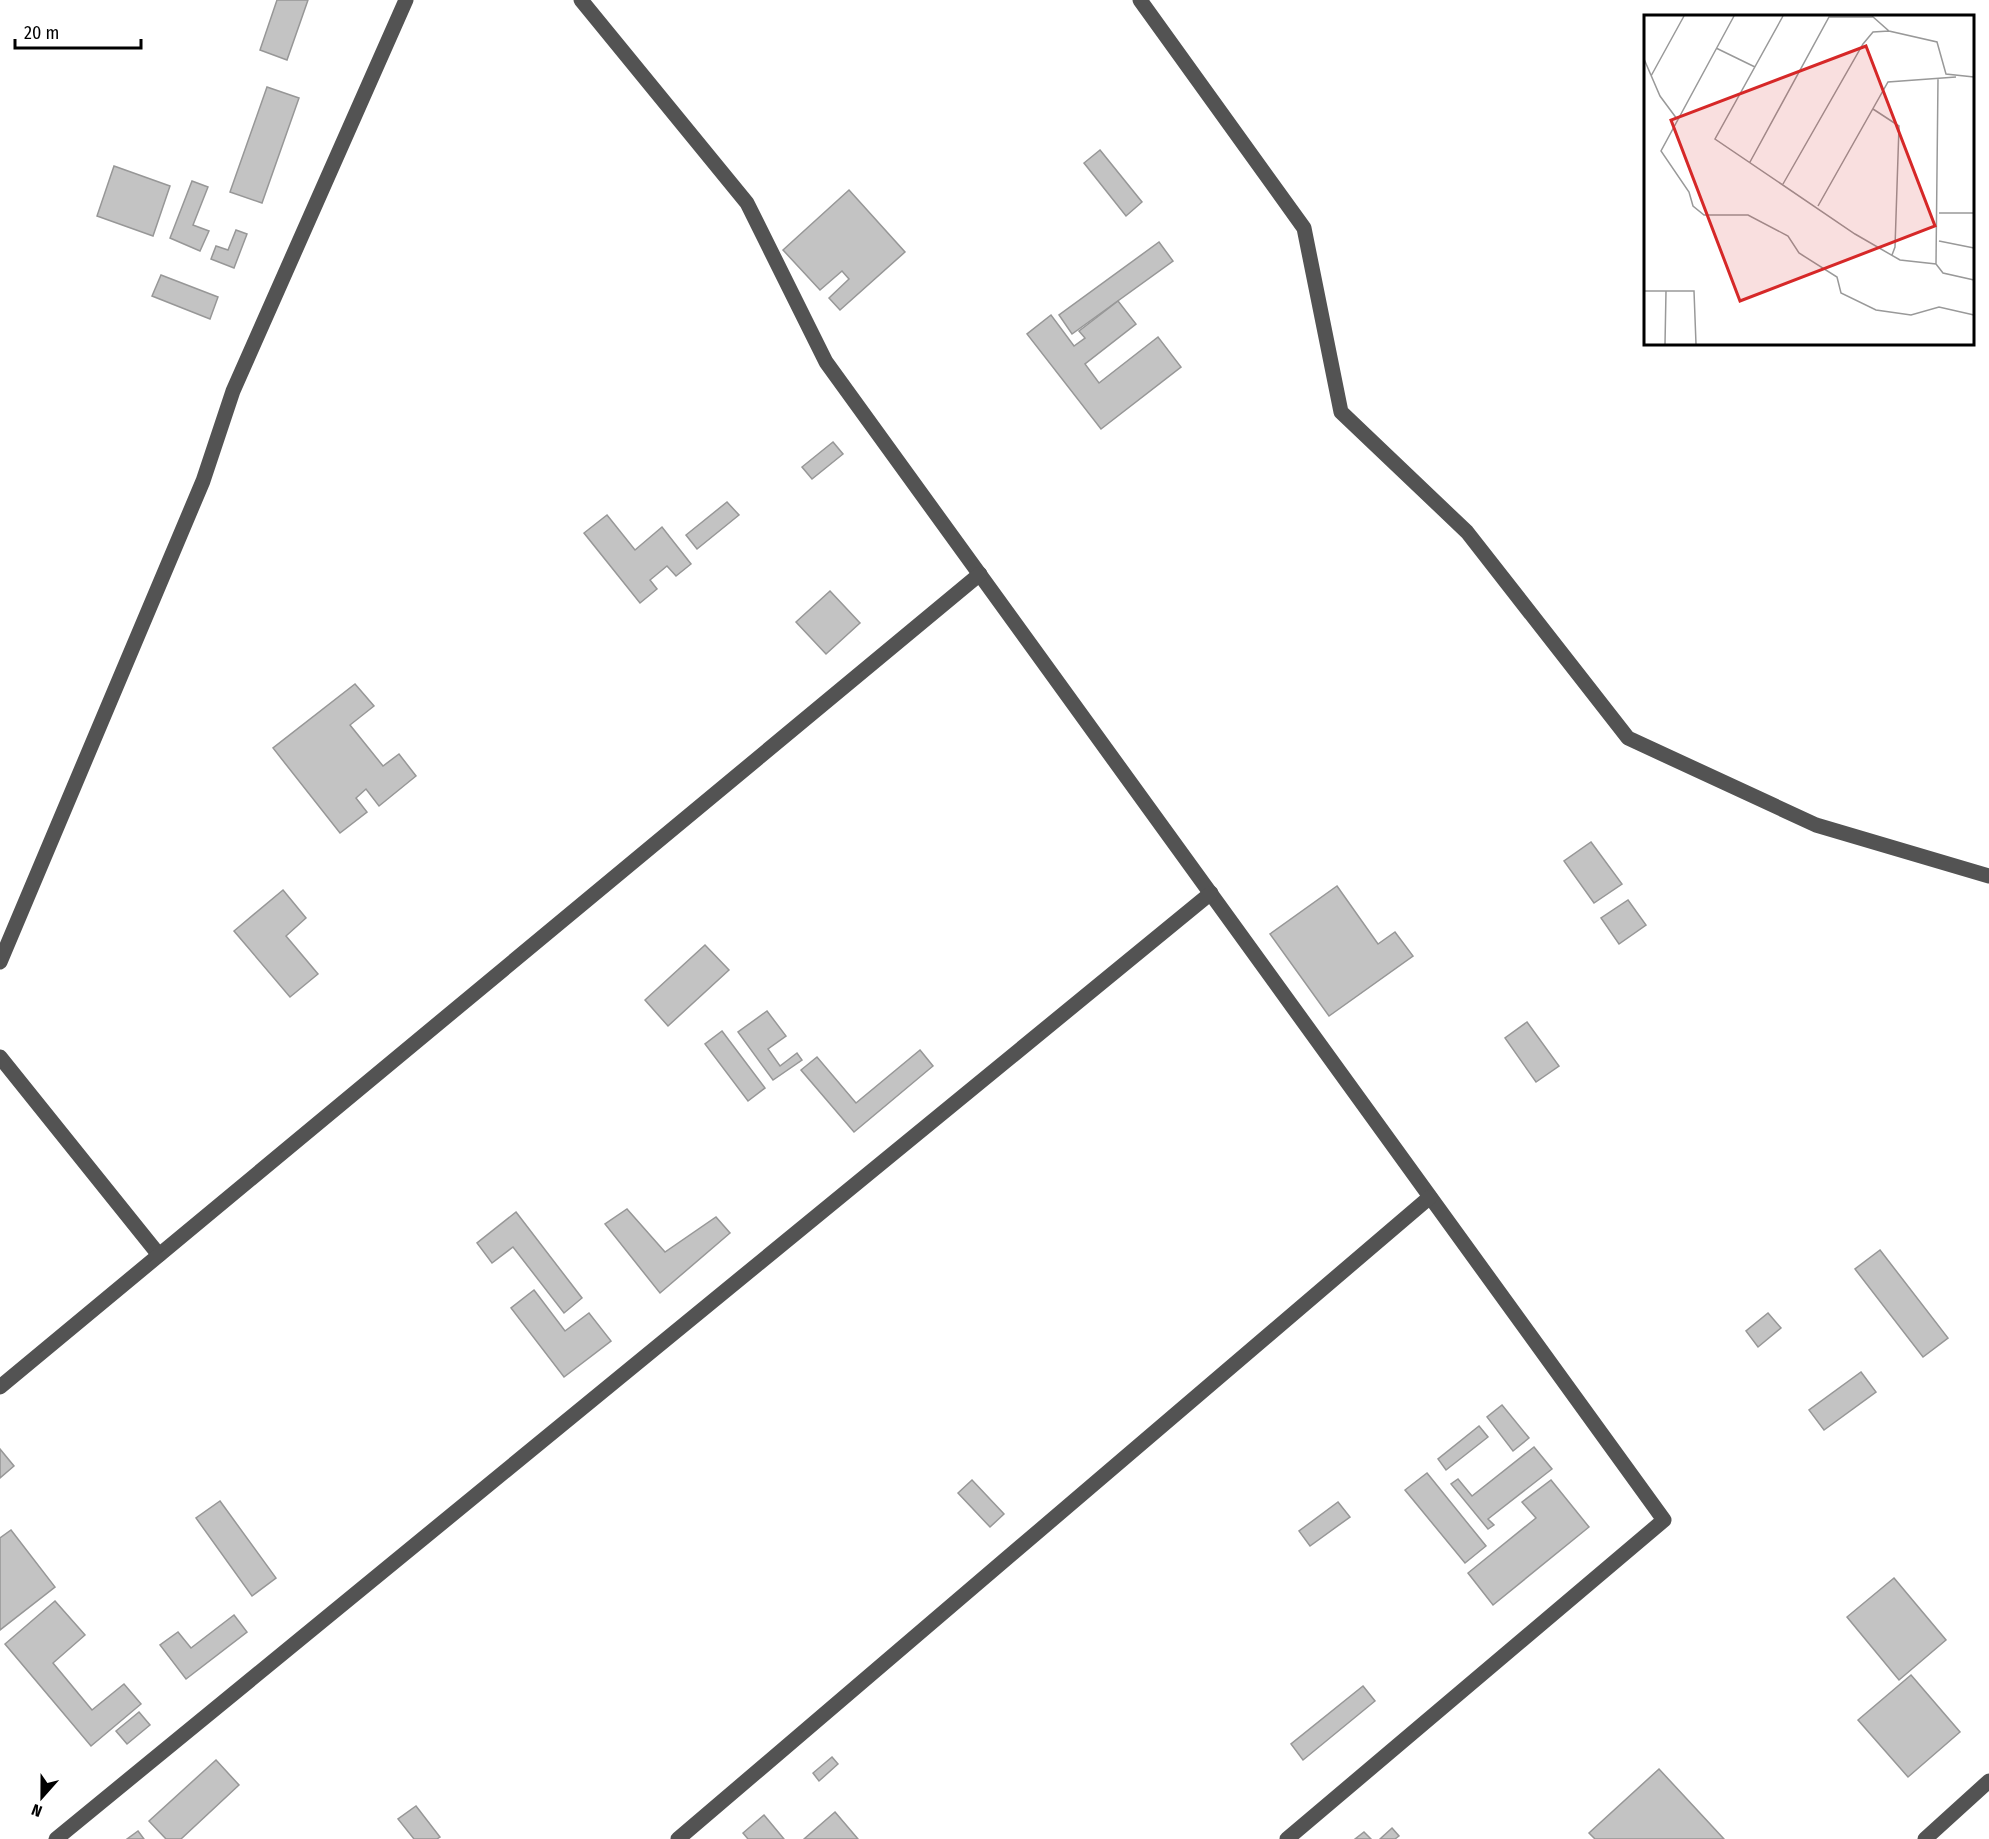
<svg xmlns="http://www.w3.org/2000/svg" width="1989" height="1839" font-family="'Fira Sans Condensed',sans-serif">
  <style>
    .building { fill: #c3c3c3; stroke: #979797; stroke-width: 1.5 }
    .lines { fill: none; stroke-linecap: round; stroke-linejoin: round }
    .minor { stroke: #535353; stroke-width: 15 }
    .inset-road { fill: none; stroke: #999; stroke-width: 1.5 }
    .view { fill: #d62828; fill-opacity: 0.15; stroke: #d62828; stroke-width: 3 }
    .inset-edge { fill: none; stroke: #000; stroke-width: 3 }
  </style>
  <rect width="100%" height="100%" fill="#fff"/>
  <g class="building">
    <polygon points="277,0 308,0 287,60 260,50"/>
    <polygon points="267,87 299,98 262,203 230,192"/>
    <polygon points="1100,150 1142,202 1126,216 1084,163"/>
    <polygon points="114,166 170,186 153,236 97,216"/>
    <polygon points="192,181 208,187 193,225 209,231 200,251 170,238"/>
    <polygon points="849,190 905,252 840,310 829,298 849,279 842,271 820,290 783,250"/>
    <polygon points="236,230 247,234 234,268 211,259 216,246 228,250"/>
    <polygon points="1159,242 1173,261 1072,334 1059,315"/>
    <polygon points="161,275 218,297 210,319 152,296"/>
    <polygon points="1118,301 1136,324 1085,364 1099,383 1158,337 1181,367 1101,429 1027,334 1051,315 1074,346 1085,338 1079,331"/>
    <polygon points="833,442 843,454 812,479 802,467"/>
    <polygon points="727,502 739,515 697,549 686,535"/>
    <polygon points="607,515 635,550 662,527 691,564 676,576 667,566 650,580 657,589 640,603 584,533"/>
    <polygon points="830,591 860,623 826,654 796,622"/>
    <polygon points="355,684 374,706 350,725 383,766 399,754 416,776 379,806 366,789 356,798 367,812 340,833 273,748"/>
    <polygon points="1591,842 1622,884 1594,903 1564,861"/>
    <polygon points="1337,886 1378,944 1395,932 1413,956 1329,1016 1270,934"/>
    <polygon points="283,890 306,918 286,936 318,974 290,997 234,931"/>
    <polygon points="1628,900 1646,925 1619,944 1601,918"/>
    <polygon points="705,945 729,970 668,1026 645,1000"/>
    <polygon points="767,1011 786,1036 768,1049 780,1066 797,1053 802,1060 773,1080 738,1032"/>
    <polygon points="1527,1022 1559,1066 1536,1082 1505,1038"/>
    <polygon points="722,1031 765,1088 748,1101 705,1044"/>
    <polygon points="920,1050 933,1066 854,1132 801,1070 817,1057 856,1103"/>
    <polygon points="627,1209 665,1252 716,1217 730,1233 660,1293 605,1224"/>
    <polygon points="516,1212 582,1298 564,1313 513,1247 492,1263 477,1243"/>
    <polygon points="1880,1250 1948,1338 1923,1357 1855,1269"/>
    <polygon points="534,1290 565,1331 589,1313 611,1341 564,1377 511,1308"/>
    <polygon points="1768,1313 1781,1328 1758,1347 1746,1331"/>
    <polygon points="1861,1372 1876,1392 1824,1430 1809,1410"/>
    <polygon points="1502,1405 1529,1438 1513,1451 1487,1417"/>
    <polygon points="1479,1426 1488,1437 1446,1470 1438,1459"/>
    <polygon points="1534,1447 1552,1469 1488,1519 1494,1525 1488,1529 1451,1484 1458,1479 1472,1496"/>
    <polygon points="0,1449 14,1466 0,1478"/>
    <polygon points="1427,1473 1486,1546 1465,1563 1405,1490"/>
    <polygon points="972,1480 1004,1514 990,1527 958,1493"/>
    <polygon points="1551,1480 1589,1527 1493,1605 1468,1573 1536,1518 1522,1502"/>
    <polygon points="220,1501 276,1578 252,1596 196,1518"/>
    <polygon points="1338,1502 1350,1517 1310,1546 1299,1531"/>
    <polygon points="11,1530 55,1587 0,1630 0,1538"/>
    <polygon points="1894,1578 1946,1640 1899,1680 1847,1617"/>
    <polygon points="55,1601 85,1635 53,1663 92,1710 124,1684 141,1704 91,1746 5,1644"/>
    <polygon points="234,1615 247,1632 186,1679 160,1645 178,1632 191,1648"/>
    <polygon points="1911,1675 1960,1732 1908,1777 1858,1720"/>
    <polygon points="1363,1686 1375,1701 1303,1760 1291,1744"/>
    <polygon points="139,1712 150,1725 127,1744 116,1731"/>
    <polygon points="832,1757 838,1764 819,1781 813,1773"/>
    <polygon points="216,1760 239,1785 181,1839 166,1839 149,1821"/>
    <polygon points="1659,1769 1724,1839 1595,1839 1589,1833"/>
    <polygon points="416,1806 440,1837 437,1839 414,1839 398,1819"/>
    <polygon points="835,1812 858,1839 804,1839"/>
    <polygon points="764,1815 784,1839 748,1839 743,1833"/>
    <polygon points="1392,1828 1399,1836 1395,1839 1380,1839"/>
    <polygon points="138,1831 144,1839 127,1839"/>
    <polygon points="1364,1832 1371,1839 1355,1839"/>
  </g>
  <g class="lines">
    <g class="minor">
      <polyline points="581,0 747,203 826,362 1664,1520 1287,1839"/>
      <polyline points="1140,0 1304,228 1341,412 1467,532 1628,738 1816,825 1989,876"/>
      <polyline points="0,962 203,481 233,391 406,0"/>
      <polyline points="0,1057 159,1255"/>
      <polyline points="0,1387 980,574"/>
      <polyline points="56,1839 1211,893"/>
      <polyline points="678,1839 1430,1197"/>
      <polyline points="1925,1839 1989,1781"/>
    </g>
  </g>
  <g transform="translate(1644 15)">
    <rect width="330" height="330" fill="#fff"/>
    <path class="inset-road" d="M90,1L17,136L45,177L49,191L60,200H104L144,221L155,238L193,262L197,278L232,295L267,300L295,292L330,300M139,1L71,124L211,219L256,245L292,249L299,258L330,265M228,1L245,16L293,27L302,59L330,62M72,33L111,52M0,44L16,81L33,104M7,61L40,1M229,94L255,111L251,232L248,240M106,147L185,2H229M139,169L219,29L229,17L245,16M174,191L244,67L312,62M295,198H330M295,226L330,233M292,249L294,64M0,276H50L52,329M21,329L22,276"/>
    <path class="view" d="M222,31L291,211L96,286L27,105Z"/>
    <rect width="330" height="330" class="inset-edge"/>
  </g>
  <g transform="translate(42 1797) rotate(201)" stroke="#ffffff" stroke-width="4.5" paint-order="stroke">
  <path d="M0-4.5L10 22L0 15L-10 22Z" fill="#000000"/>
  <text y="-9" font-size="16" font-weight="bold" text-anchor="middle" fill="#000000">N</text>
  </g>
  <path d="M15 39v9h126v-9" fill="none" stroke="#000000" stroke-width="3"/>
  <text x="24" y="39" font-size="18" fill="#000000" stroke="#ffffff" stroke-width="4.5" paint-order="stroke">20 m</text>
</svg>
